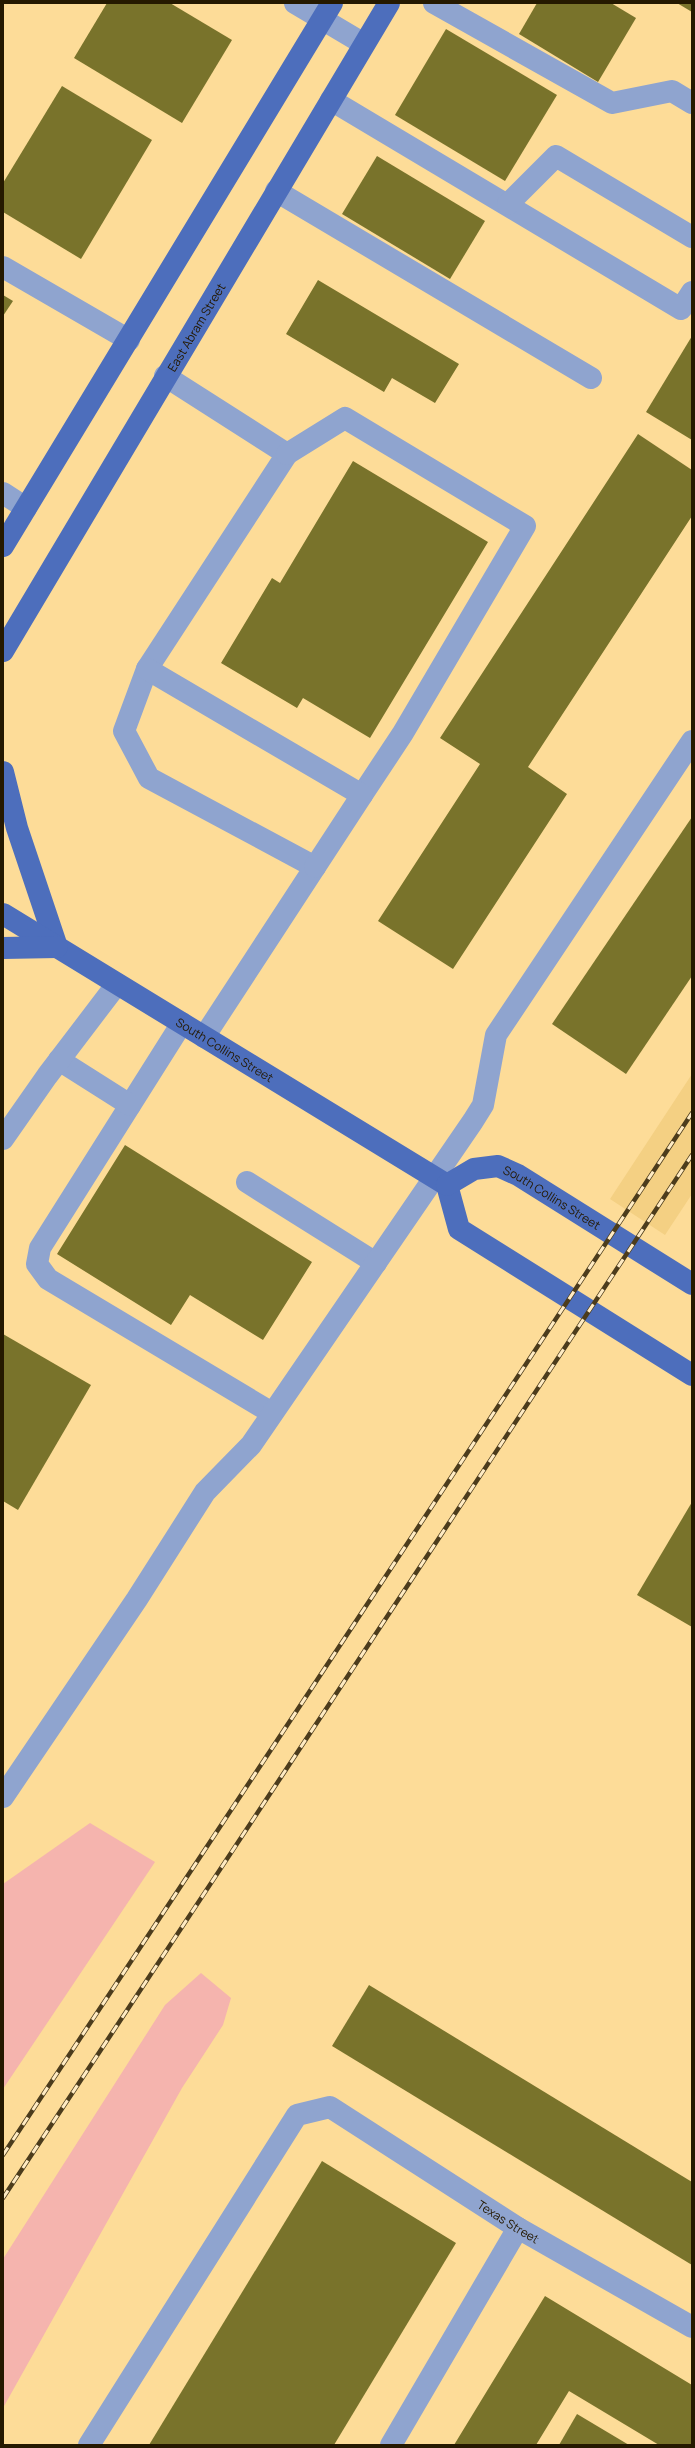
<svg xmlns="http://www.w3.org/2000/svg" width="695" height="2448" font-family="Manrope,sans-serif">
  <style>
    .built { fill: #f4d083 }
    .green { fill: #f5b4ae }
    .building { fill: #79732b }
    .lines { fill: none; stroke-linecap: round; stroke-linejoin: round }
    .minor { stroke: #8fa4cf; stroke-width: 22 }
    .major { stroke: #4d6ebc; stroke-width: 22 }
    .rail-casing { stroke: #4c3c1c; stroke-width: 4.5 }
    .rail { stroke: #ffebc3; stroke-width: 3; stroke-dasharray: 9; stroke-linecap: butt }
    .labels { text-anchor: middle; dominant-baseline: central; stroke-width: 3; stroke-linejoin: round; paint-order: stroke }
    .street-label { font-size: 12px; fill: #251900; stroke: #ffebc3 }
  </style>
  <rect width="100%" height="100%" fill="#fddc98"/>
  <polygon class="built" points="692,1074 692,1194 665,1235 610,1199"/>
  <g class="green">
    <polygon points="90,1823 155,1862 3,2089 3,1884"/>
    <polygon points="201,1973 231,1998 223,2025 182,2088 3,2408 3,2259 165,2005"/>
  </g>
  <g class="building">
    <polygon points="107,3 170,3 232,40 182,123 74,58"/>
    <polygon points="537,3 611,3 636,18 598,82 519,34"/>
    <polygon points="677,3 692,3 692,12"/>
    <polygon points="446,29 557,95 505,181 395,115"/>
    <polygon points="62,86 152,140 81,259 3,212 3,183"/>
    <polygon points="377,156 485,221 450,279 342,214"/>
    <polygon points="318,280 459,364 435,403 392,378 384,392 286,334"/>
    <polygon points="3,295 13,301 3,316"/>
    <polygon points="692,336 692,440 646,412"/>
    <polygon points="638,434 692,470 692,516 528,767 567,794 453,969 378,921 480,764 440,738"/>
    <polygon points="353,461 488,542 370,738 303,698 297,708 221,663 272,578 280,583"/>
    <polygon points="692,817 692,976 626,1074 552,1024"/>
    <polygon points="125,1145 312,1262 263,1340 190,1295 171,1325 57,1254"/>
    <polygon points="3,1334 91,1385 18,1510 3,1501"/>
    <polygon points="692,1502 692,1627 637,1595"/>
    <polygon points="369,1985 692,2182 692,2265 332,2046"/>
    <polygon points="322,2161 456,2243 334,2445 149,2445"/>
    <polygon points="545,2296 692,2385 692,2445 659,2445 569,2391 536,2445 454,2445"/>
    <polygon points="577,2414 629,2445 559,2445"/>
  </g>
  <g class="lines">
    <g class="minor">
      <polyline points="295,3 364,44"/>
      <polyline points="434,3 612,103 672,91 692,103"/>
      <polyline points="331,100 681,309 692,292"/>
      <polyline points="276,191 591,378"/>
      <polyline points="508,204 556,156 692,237"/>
      <polyline points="3,267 129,340"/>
      <polyline points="165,376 287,454 147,669 124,731 149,778 315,867 204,1037"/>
      <polyline points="287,454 345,418 525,526 403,733 362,795"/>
      <polyline points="3,493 26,508"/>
      <polyline points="147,669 362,795 315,867"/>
      <polyline points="182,1023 40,1248 37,1264 48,1279 272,1413"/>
      <polyline points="59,1060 130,1105"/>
      <polyline points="3,1139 47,1076 117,984"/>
      <polyline points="247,1182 376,1263"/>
      <polyline points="3,1797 137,1599 205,1492 251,1445 473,1121 483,1105 496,1035 692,741"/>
      <path id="s1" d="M89,2445L297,2115L330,2107L518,2228L692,2327"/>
      <polyline points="391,2445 518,2228"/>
    </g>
    <g class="major">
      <polyline points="3,546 332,3"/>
      <path id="s2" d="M3,651L389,3"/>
      <polyline points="3,772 17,828 57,947"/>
      <path id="s3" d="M3,914L447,1185L459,1229L692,1375"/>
      <polyline points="3,948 57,947"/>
      <path id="s4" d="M447,1185L474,1169L498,1166L518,1175L692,1284"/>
    </g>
    <g class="rail-casing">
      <g id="rail">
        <polyline points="3,2155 692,1113"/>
        <polyline points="3,2198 692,1155"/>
      </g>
    </g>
    <use href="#rail" class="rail"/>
  </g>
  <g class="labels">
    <g class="street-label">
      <text stroke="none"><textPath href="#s2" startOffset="377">East Abram Street</textPath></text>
      <text stroke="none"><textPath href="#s3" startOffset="260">South Collins Street</textPath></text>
      <text stroke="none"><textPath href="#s4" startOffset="118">South Collins Street</textPath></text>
      <text stroke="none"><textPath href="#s1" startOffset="636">Texas Street</textPath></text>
    </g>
  </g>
  <rect width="695" height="2448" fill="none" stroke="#251900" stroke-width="8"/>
</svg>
